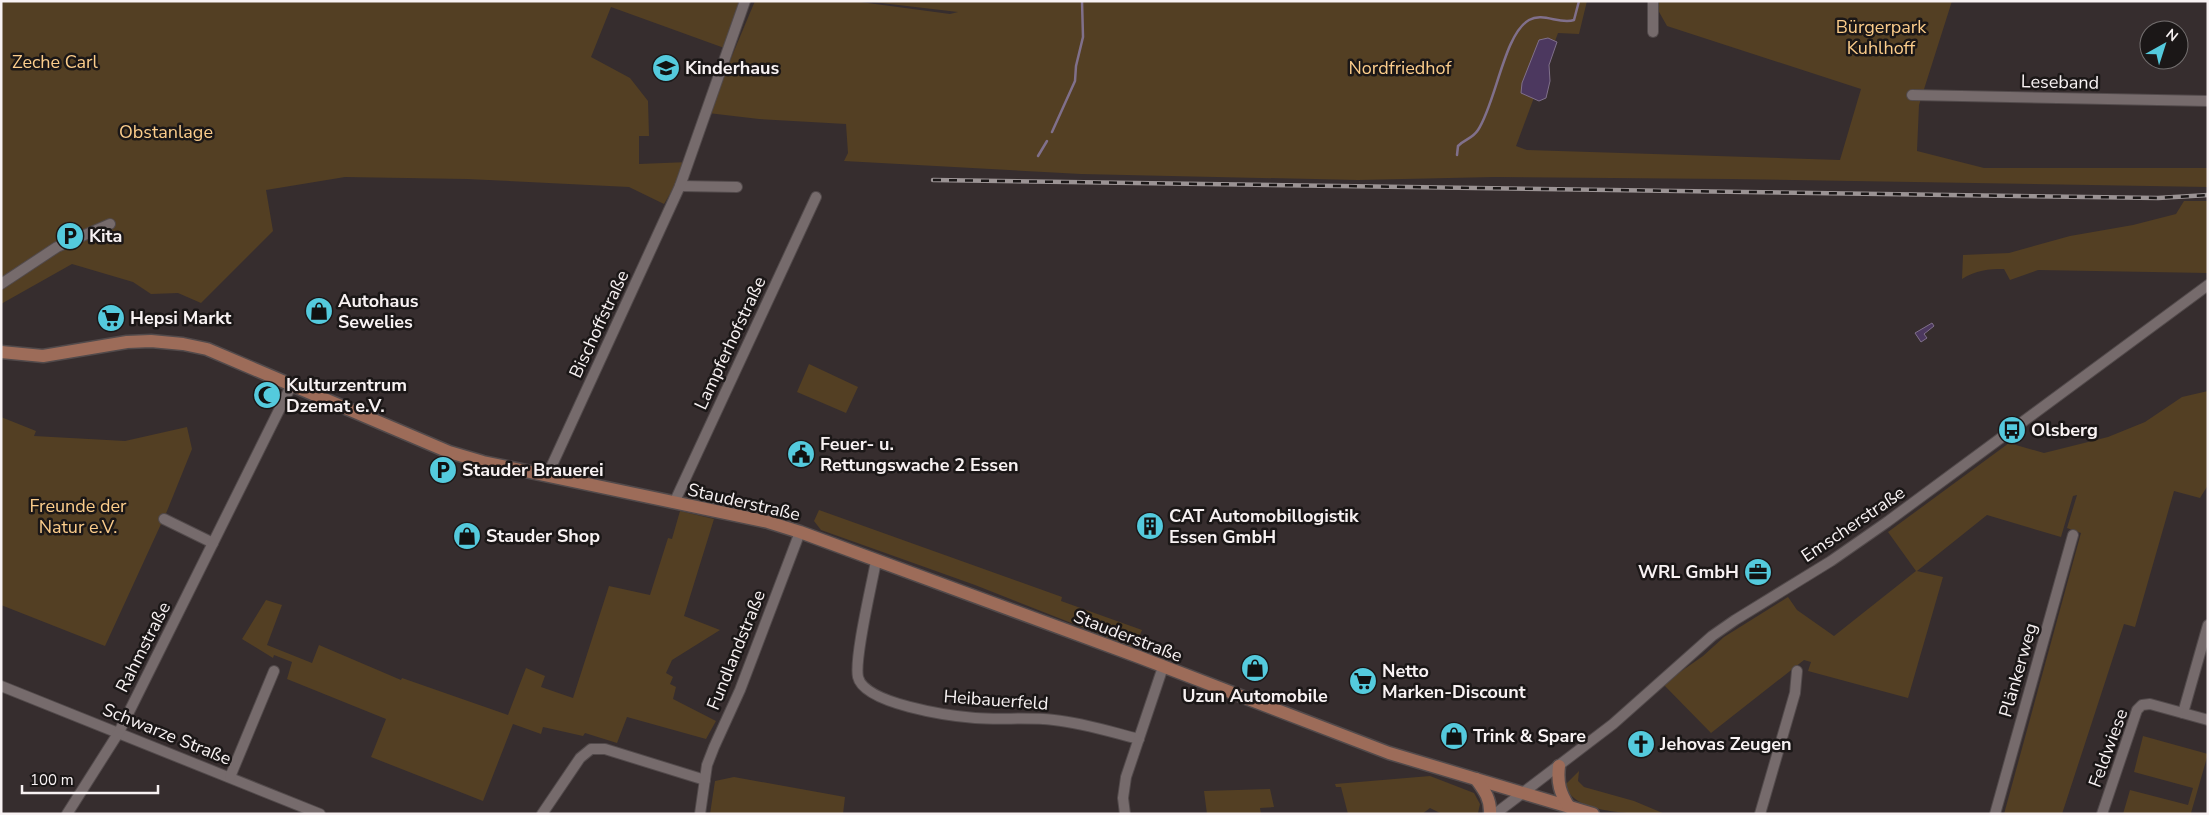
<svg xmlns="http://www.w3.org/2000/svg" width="2209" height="815" font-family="'Nunito Sans',sans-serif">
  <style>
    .green { fill: #533f23 }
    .water { fill: #4c385f; stroke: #80708b }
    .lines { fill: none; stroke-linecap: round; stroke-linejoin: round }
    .stream { stroke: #80708b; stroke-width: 2.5 }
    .minor-casing { stroke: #524a4b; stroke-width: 12 }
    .major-casing { stroke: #524a4b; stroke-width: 15 }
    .minor { stroke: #766b6c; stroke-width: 10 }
    .major { stroke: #9d6c59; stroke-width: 12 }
    .rail-casing { stroke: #9b9394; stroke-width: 4.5 }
    .rail { stroke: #1b1717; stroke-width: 2.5; stroke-dasharray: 8; stroke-linecap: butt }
    .labels { text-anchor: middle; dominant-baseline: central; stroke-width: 5; stroke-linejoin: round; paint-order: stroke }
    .park-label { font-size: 18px; fill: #fccd8b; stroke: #1b1717 }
    .poi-label { font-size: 18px; font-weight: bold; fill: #f8f2f3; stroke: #1b1717; text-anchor: start }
    .street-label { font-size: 18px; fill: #f8f2f3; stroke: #1b1717 }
  </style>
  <rect width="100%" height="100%" fill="#362d2e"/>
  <g class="green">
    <polygon points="1,1 745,1 727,49 611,7 591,57 630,78 648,101 649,136 639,136 639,164 689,162 664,204 629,187 467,179 345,177 266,190 273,231 201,303 178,293 151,294 133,282 72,264 1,304"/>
    <polygon points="755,1 853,1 950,14 958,12 864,1 1587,1 1579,34 1558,33 1516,146 1527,150 1840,160 1861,89 1667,26 1654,3 1655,1 1952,1 1919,105 1917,151 1984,168 2208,168 2208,187 1730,179 1494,177 1358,180 1081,174 844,161 848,153 846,124 759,119 708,113"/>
    <path d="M2184,201H2208V273L2038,270L2010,280L2004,269C1988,269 1976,270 1962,279L1963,255L2009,253L2070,236L2133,225L2176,214Z"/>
    <polygon points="809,364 858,387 846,413 797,392"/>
    <polygon points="2208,391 2208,485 2200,498 2174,491 2135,627 2124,624 2062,814 2004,814 2081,533 2067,528 2077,495 2073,496 2061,537 1987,515 1917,571 1943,577 1908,698 1808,671 1811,662 1804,660 1711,733 1663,684 1703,656 1724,637 1788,597 1797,610 1834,636 1916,571 1888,532 2009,443 2044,453 2108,437 2145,422 2182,397"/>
    <polygon points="1,417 36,431 34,436 125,441 187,427 192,449 167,511 105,646 1,605"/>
    <polygon points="819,510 1062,597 1061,601 1142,630 1135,648 975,585 821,530 814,521"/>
    <polygon points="680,511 714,519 684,616 720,630 672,660 666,673 673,677 670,684 676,687 673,699 716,721 706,739 627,717 617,743 585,733 583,736 543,727 541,734 513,724 483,801 371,757 386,719 287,679 292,662 274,655 273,658 242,639 266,600 282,605 267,645 312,663 319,645 401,680 402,678 508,715 526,668 545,676 541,687 573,698 609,586 650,595 668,538 672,539"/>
    <polygon points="2143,736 2208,754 2191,813 2194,814 2123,814 2130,790 2188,805 2193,788 2134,772"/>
    <path d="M1579,771L1578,781L1584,787L1634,801L1665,814C1642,814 1569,815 1566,784Z"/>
    <polygon points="1430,776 1474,793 1480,804 1478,813 1442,814 1430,808 1422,814 1348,814 1341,787 1336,787 1335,784"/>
    <polygon points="734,777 845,797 843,814 710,814 715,781"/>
    <polygon points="1270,789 1274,807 1260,808 1261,814 1207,814 1204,791"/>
  </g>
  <g class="water">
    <polygon points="1548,38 1557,42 1549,65 1550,81 1546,98 1539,101 1521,93 1522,83 1539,40"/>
    <polygon points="1932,323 1934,326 1924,334 1927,338 1921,342 1915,333"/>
  </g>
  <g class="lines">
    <g class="stream">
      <polyline points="1052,132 1075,81 1076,66 1083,37 1082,1"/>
      <path d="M1457,155L1458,146C1465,139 1472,139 1478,130C1496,103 1504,34 1529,20C1543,12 1560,25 1574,20L1579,1"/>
      <polyline points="1038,156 1047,141"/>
    </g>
    <g class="minor-casing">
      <g id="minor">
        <polyline points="1653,1 1653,32"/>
        <polyline points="1912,95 2208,101"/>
        <polyline points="680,186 737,187"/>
        <polyline points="1,284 57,247 110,224"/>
        <polyline points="547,476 680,186 745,1"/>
        <polyline points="674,503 816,197"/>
        <polyline points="164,519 213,543"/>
        <path d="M876,561C872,584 854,658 858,677C864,704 950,716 975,718C1001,720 1028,717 1054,720C1083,723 1111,732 1139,739"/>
        <polyline points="1,686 320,814"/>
        <polyline points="2183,713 2208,625"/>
        <polyline points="230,777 274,671"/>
        <polyline points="67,814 119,732 291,386"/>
        <polyline points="542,814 580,758 591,749 605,749 705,780"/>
        <polyline points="700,814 707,765 714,747 740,690 800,532"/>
        <polyline points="1125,814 1123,798 1126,777 1163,667"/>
        <polyline points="1495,814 1613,724 1712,636 1735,620 1831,561 1887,522 2208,285"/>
        <polyline points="1760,814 1795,693 1797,671"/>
        <polyline points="1995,814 2073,535"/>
        <polyline points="2102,814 2137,710 2142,705 2150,704 2208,720"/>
      </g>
    </g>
    <g class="major-casing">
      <g id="major">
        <polyline points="1,352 43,356 127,342 151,341 183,344 207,349 449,452 483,462 768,522 800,532 1139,657 1389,753 1593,814"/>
        <path d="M1559,766C1557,783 1560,793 1569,807"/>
        <path d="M1476,779C1484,790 1491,799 1490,814"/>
      </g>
    </g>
    <use href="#minor" class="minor"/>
    <use href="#major" class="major"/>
    <g class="rail-casing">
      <polyline id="rail" points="933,180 2158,198 2208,195"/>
    </g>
    <use href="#rail" class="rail"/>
  </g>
  <defs>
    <g id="school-disc" transform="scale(1.4375)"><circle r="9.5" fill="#54cadd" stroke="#1b1717"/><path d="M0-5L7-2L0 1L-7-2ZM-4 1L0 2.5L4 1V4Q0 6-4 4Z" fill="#111"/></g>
    <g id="parking-disc" transform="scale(1.4375)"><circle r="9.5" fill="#54cadd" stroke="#1b1717"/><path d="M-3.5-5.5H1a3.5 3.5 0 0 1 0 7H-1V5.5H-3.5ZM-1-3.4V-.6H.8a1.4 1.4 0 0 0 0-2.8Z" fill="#111"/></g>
    <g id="shop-disc" transform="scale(1.4375)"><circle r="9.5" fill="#54cadd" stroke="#1b1717"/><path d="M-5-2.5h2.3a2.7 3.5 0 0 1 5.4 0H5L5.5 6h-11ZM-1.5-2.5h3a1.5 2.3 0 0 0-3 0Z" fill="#111"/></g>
    <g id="supermarket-disc" transform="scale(1.4375)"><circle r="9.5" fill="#54cadd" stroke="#1b1717"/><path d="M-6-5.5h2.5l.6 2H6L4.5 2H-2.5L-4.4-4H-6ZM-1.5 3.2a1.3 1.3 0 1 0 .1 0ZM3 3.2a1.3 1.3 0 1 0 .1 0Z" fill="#111"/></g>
    <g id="mosque-disc" transform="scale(1.4375)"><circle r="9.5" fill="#54cadd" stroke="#1b1717"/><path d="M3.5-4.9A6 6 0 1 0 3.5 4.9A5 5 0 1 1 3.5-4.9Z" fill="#111"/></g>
    <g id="bus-disc" transform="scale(1.4375)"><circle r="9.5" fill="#54cadd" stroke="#1b1717"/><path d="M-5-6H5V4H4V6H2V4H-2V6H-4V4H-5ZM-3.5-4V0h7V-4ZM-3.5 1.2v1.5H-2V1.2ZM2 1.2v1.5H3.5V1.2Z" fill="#111"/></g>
    <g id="civic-disc" transform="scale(1.4375)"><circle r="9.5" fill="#54cadd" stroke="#1b1717"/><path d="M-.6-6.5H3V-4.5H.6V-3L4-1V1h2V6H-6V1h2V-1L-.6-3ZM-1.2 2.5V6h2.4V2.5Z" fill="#111"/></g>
    <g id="building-disc" transform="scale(1.4375)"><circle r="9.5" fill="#54cadd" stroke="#1b1717"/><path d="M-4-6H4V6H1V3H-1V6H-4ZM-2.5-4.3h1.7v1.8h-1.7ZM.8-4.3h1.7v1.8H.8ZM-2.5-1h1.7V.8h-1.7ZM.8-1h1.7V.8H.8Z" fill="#111"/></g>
    <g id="office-disc" transform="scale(1.4375)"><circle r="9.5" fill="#54cadd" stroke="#1b1717"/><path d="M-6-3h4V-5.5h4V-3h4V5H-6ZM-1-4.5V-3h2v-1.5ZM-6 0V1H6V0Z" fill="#111"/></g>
    <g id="church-disc" transform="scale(1.4375)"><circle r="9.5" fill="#54cadd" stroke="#1b1717"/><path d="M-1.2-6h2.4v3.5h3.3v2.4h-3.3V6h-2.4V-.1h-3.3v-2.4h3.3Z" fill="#111"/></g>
  </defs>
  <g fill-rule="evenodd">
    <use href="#school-disc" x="666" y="68"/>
    <use href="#parking-disc" x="70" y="236"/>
    <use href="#shop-disc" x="319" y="311"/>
    <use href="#supermarket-disc" x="111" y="318"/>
    <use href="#mosque-disc" x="267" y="395"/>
    <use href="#bus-disc" x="2012" y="430"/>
    <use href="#civic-disc" x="801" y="454"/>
    <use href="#parking-disc" x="443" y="470"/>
    <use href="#building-disc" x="1150" y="526"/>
    <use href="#shop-disc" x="467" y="536"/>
    <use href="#office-disc" x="1758" y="572"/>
    <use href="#shop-disc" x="1255" y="668"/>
    <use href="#supermarket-disc" x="1363" y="681"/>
    <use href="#shop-disc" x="1454" y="736"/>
    <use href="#church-disc" x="1641" y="744"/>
  </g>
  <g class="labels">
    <g class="park-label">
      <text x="1881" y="27">Bürgerpark<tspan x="1881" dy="21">Kuhlhoff</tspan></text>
      <text x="55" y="62">Zeche Carl</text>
      <text x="1400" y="68">Nordfriedhof</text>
      <text x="166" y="132">Obstanlage</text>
      <text x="78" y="506">Freunde der<tspan x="78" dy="21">Natur e.V.</tspan></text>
    </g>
    <g class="poi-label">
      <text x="685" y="68">Kinderhaus</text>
      <text x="89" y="236">Kita</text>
      <text x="338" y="301">Autohaus<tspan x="338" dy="21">Sewelies</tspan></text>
      <text x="130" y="318">Hepsi Markt</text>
      <text x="286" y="385">Kulturzentrum<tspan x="286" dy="21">Dzemat e.V.</tspan></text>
      <text x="2031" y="430">Olsberg</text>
      <text x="820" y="444">Feuer- u.<tspan x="820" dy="21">Rettungswache 2 Essen</tspan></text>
      <text x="462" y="470">Stauder Brauerei</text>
      <text x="1169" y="516">CAT Automobillogistik<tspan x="1169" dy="21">Essen GmbH</tspan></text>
      <text x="486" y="536">Stauder Shop</text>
      <text x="1739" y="572" text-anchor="end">WRL GmbH</text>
      <text x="1382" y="671">Netto<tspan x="1382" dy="21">Marken-Discount</tspan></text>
      <text x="1255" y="696" text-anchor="middle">Uzun Automobile</text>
      <text x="1473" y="736">Trink &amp; Spare</text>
      <text x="1660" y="744">Jehovas Zeugen</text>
    </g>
    <g class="street-label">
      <text transform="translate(2060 82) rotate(1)">Leseband</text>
      <text transform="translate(599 324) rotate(-65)">Bischoffstraße</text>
      <text transform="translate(730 343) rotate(-65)">Lampferhofstraße</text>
      <text transform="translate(744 502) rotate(13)">Stauderstraße</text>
      <text transform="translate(1853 524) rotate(-34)">Emscherstraße</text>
      <text transform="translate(1128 636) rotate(21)">Stauderstraße</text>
      <text transform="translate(143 647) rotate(-63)">Rahmstraße</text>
      <text transform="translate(736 650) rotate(-68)">Fundlandstraße</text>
      <text transform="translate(2018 670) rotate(-74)">Plänkerweg</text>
      <text transform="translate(996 700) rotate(4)">Heibauerfeld</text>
      <text transform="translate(167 734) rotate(22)">Schwarze Straße</text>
      <text transform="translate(2108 748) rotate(-70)">Feldwiese</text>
    </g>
  </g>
  <rect width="2209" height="815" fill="none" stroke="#f8f2f3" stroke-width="5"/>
  <g transform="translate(2164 45) rotate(39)"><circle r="24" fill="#1b1717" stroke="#736f6f"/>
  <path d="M0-4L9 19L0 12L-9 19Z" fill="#54cadd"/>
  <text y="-8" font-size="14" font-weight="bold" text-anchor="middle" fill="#f8f2f3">N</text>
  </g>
  <path d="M22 785v8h136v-8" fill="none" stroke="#f8f2f3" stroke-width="2.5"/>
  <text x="30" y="785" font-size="15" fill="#f8f2f3" stroke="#1b1717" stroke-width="4" paint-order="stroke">100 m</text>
</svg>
